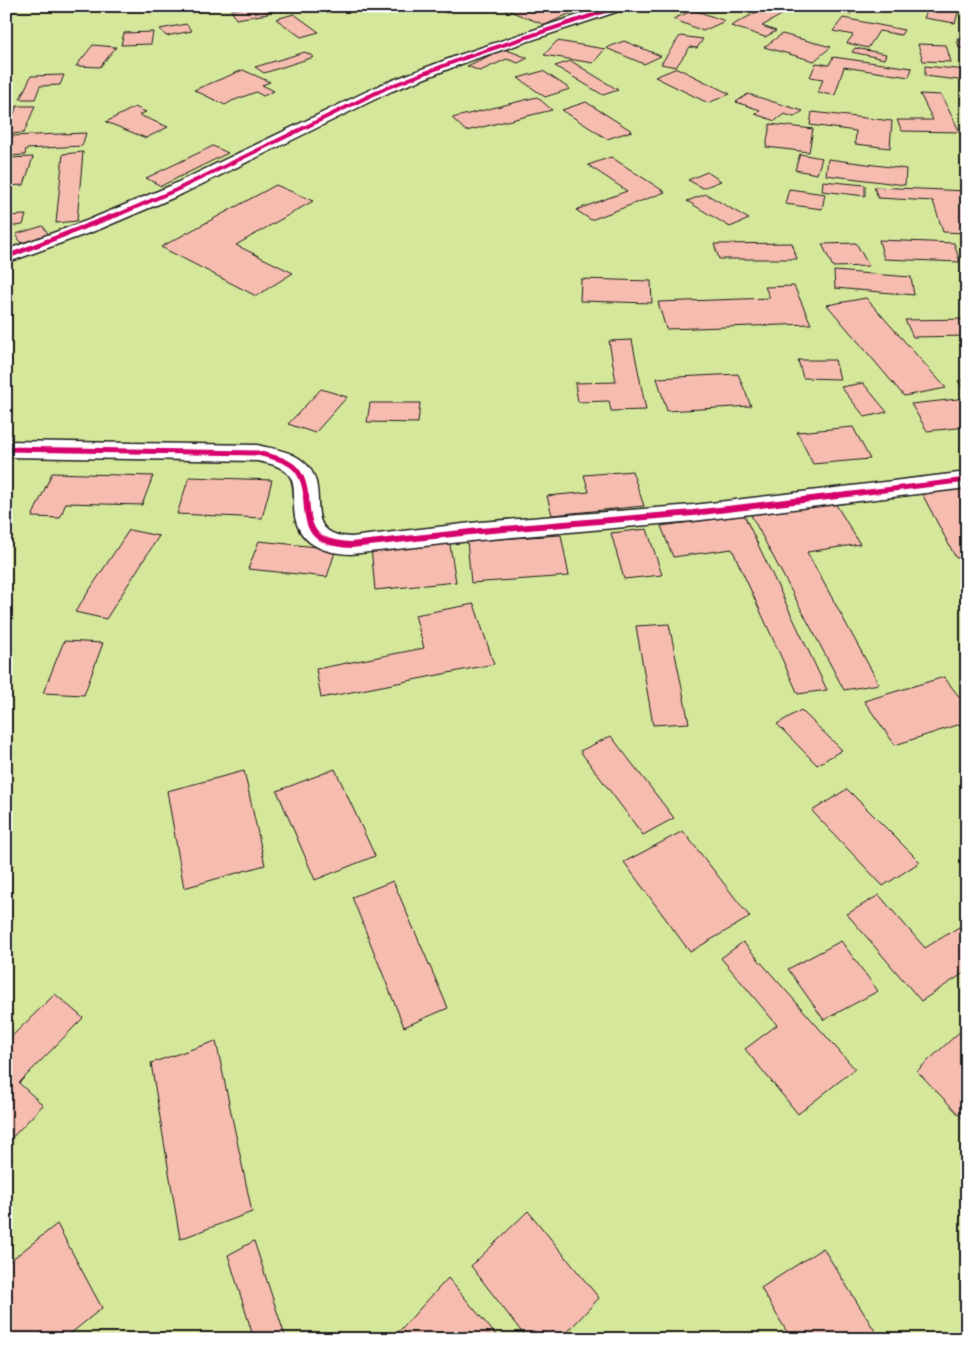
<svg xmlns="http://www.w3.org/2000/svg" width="973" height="1345" font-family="'Shantell Sans',sans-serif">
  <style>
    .green { fill: #d5e79a; stroke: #78825b }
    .building { fill: #f6bcaf; stroke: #1c1c1c }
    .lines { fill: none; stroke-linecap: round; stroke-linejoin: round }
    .minor-casing { stroke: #1c1c1c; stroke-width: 3 }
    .minor { fill: #fff; fill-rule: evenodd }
    .cycleway-far2-casing { stroke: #fff; stroke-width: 5.5 }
    .cycleway-far1-casing { stroke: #fff; stroke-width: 8 }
    .cycleway-casing { stroke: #fff; stroke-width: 9 }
    .cycleway-far2 { stroke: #d6006c; stroke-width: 4 }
    .cycleway-far1 { stroke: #d6006c; stroke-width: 5 }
    .cycleway { stroke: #d6006c; stroke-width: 6 }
  </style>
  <rect width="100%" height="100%" fill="#fff"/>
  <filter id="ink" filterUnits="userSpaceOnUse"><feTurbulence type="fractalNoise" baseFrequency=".02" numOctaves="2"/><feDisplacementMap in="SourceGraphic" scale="10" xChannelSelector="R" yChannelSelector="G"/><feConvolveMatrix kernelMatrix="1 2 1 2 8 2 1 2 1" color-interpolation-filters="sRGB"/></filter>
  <g filter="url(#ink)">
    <rect class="green" x="6" y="6" width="961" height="1333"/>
    <g class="building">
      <polygon points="256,6 263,6 268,14 236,19 231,10"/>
      <polygon points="429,6 458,6 456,7 458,8 447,13"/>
      <polygon points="497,6 537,6 545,9 554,6 571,13 545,25"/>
      <polygon points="821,6 857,6 859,7 850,14"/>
      <polygon points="929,6 959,10 955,23 924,18"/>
      <polygon points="764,8 783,14 762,26 776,31 765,37 731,26"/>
      <polygon points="694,10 725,21 703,31 673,19"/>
      <polygon points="294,14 319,32 301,37 276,19"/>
      <polygon points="843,18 904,30 901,35 879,31 868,48 847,43 853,35 833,31"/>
      <polygon points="186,24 192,31 166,36 160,29"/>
      <polygon points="153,32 151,44 121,45 124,33"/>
      <polygon points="782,34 831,47 814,61 764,47"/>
      <polygon points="680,36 703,39 697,48 690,47 676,67 661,64"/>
      <polygon points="957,38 967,39 967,49 959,48"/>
      <polygon points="557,41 605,49 593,63 544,55"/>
      <polygon points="624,41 661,56 644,64 606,48"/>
      <polygon points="918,44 946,45 951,62 923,61"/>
      <polygon points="93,45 116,47 100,67 76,66"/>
      <polygon points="855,48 886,54 884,59 852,52"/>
      <polygon points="504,49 528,58 518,63 507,59 480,71 467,66"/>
      <polygon points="305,52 314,57 264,73 255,67"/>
      <polygon points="833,57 912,68 909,77 844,67 835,95 818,93 823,79 810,77 816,63 829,65"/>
      <polygon points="571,61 618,90 603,95 555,66"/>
      <polygon points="925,66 967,70 967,81 925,76"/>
      <polygon points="677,68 730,94 708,103 655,77"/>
      <polygon points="243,70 270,82 262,85 274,91 263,96 256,92 232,101 225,105 194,90"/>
      <polygon points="543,71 570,89 545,97 518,78"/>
      <polygon points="64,75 60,85 40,86 35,99 20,99 31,76"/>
      <polygon points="748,94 803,111 794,117 784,114 775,121 755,114 760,110 736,102"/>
      <polygon points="920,94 941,95 960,132 902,131 897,120 933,120"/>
      <polygon points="537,97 552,110 466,131 452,118"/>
      <polygon points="586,102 632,131 607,139 562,110"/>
      <polygon points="17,106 35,106 24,133 6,134"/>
      <polygon points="135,107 146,112 139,115 168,127 146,138 106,122"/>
      <polygon points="812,112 892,121 890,148 855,144 856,131 810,125"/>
      <polygon points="770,124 813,129 809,152 766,147"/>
      <polygon points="86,133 82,146 26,149 25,155 6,156 6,146 10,136"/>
      <polygon points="213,146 228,153 161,186 146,178"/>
      <polygon points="83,152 77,221 56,223 63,154"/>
      <polygon points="800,154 822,158 817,174 795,170"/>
      <polygon points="33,157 24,185 7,186 6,189 6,158"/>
      <polygon points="611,157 665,192 591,220 576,210 627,191 588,165"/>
      <polygon points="828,159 906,169 905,185 826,175"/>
      <polygon points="707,172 721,181 703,188 688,180"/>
      <polygon points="823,181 865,185 865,196 822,191"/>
      <polygon points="276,185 313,201 236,245 293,273 256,296 161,247"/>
      <polygon points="874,187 967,191 967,233 943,232 933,201 878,198"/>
      <polygon points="789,189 825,194 822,209 785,204"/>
      <polygon points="706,194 749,219 730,227 687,201"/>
      <polygon points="26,215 23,225 6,227 6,216"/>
      <polygon points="43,226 49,235 21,243 16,234"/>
      <polygon points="879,240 954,243 960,262 884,259"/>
      <polygon points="792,243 797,259 719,259 714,244"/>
      <polygon points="856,243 869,266 833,267 822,244"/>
      <polygon points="834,271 911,277 914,295 835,288"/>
      <polygon points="581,279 651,281 652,303 580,301"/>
      <polygon points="794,286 811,324 666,329 658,302 770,298 765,287"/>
      <polygon points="866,298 946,388 904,396 827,305"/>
      <polygon points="967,319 967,336 913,337 905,320"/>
      <polygon points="632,340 646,410 611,411 609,401 578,402 575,383 616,382 609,341"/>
      <polygon points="798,360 835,360 840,379 803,378"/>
      <polygon points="738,374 751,406 667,411 657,378"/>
      <polygon points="967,380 967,393 958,381"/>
      <polygon points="863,383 887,412 865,417 841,387"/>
      <polygon points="321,389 347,397 315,433 288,424"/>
      <polygon points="967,398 967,427 927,431 911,404"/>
      <polygon points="370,403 420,403 418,423 367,422"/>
      <polygon points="853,427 870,459 813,464 797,432"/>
      <polygon points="632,471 644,506 552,515 547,496 589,492 584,475"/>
      <polygon points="52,473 153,476 142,505 66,503 60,518 32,517"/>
      <polygon points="189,477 272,480 262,518 177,514"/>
      <polygon points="967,487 967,557 956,558 920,490"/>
      <polygon points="835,503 860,544 807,552 879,684 844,690 751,515"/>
      <polygon points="744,515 827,690 798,694 732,549 673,557 661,526"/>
      <polygon points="647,529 662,575 624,579 611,533"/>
      <polygon points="129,530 159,536 106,619 75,612"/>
      <polygon points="561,535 569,576 471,583 467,541"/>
      <polygon points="449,539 456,582 375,590 371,547"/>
      <polygon points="259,541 336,549 327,577 248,569"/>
      <polygon points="474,604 494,664 321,698 316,669 424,648 415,615"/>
      <polygon points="669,624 689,723 653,725 636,626"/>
      <polygon points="64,641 103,643 84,695 43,693"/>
      <polygon points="944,677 967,707 967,722 895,745 864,701"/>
      <polygon points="801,710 842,750 817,765 777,724"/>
      <polygon points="611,736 674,818 643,835 580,751"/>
      <polygon points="335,769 375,856 315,880 277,791"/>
      <polygon points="244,771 265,865 184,888 167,791"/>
      <polygon points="847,789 920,862 883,886 812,811"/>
      <polygon points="683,831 750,917 690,952 624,862"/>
      <polygon points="393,881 448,1008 404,1027 352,897"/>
      <polygon points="879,895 925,948 959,927 967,935 967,971 921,1001 847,914"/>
      <polygon points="841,941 878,991 824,1020 788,969"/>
      <polygon points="743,942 855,1069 798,1114 745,1049 777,1025 721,958"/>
      <polygon points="55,994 83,1018 19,1083 43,1105 6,1144 6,1042"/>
      <polygon points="967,1025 967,1123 917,1071"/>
      <polygon points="216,1041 252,1212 180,1239 151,1063"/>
      <polygon points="528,1211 599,1298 561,1339 527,1339 471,1266"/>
      <polygon points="57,1224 102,1308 64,1339 6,1339 6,1264"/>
      <polygon points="254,1241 286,1339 254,1339 228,1255"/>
      <polygon points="823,1248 880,1339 791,1339 761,1288"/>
      <polygon points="448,1278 496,1335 492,1339 392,1339"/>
    </g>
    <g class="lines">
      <g class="minor-casing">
        <g id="minor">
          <polygon points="605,6 627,6 625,9 469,61 392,91 182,194 100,229 6,263 6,250 86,221 170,186 380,85 459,55"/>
          <path d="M6,441L257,445C274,449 294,451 307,465C332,492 298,534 351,537L480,522L693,505L967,472V488L693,521L480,540L351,554C319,553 294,541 294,505C294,496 295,482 289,475C281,465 268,463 257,461L6,457Z"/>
        </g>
      </g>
      <use href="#minor" class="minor"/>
      <g class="cycleway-far2-casing">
        <polyline id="cycleway-far2" points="115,216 176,190 386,88 464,58 620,6"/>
      </g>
      <g class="cycleway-far1-casing">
        <g id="cycleway-far1">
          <polyline points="6,257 118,214"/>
          <path d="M6,449L257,453C286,460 303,463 306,497"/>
          <polyline points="827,497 967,480"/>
        </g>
      </g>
      <g class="cycleway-casing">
        <path id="cycleway" d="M306,496C308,531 312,543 351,545L480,531L693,513L837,496"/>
      </g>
      <use href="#cycleway-far2" class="cycleway-far2"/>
      <use href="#cycleway-far1" class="cycleway-far1"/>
      <use href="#cycleway" class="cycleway"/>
    </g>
  </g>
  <rect width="973" height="1345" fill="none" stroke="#fff" stroke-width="25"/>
  <rect x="12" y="12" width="948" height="1320" fill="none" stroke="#1c1c1c" stroke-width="2" filter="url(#ink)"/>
</svg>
